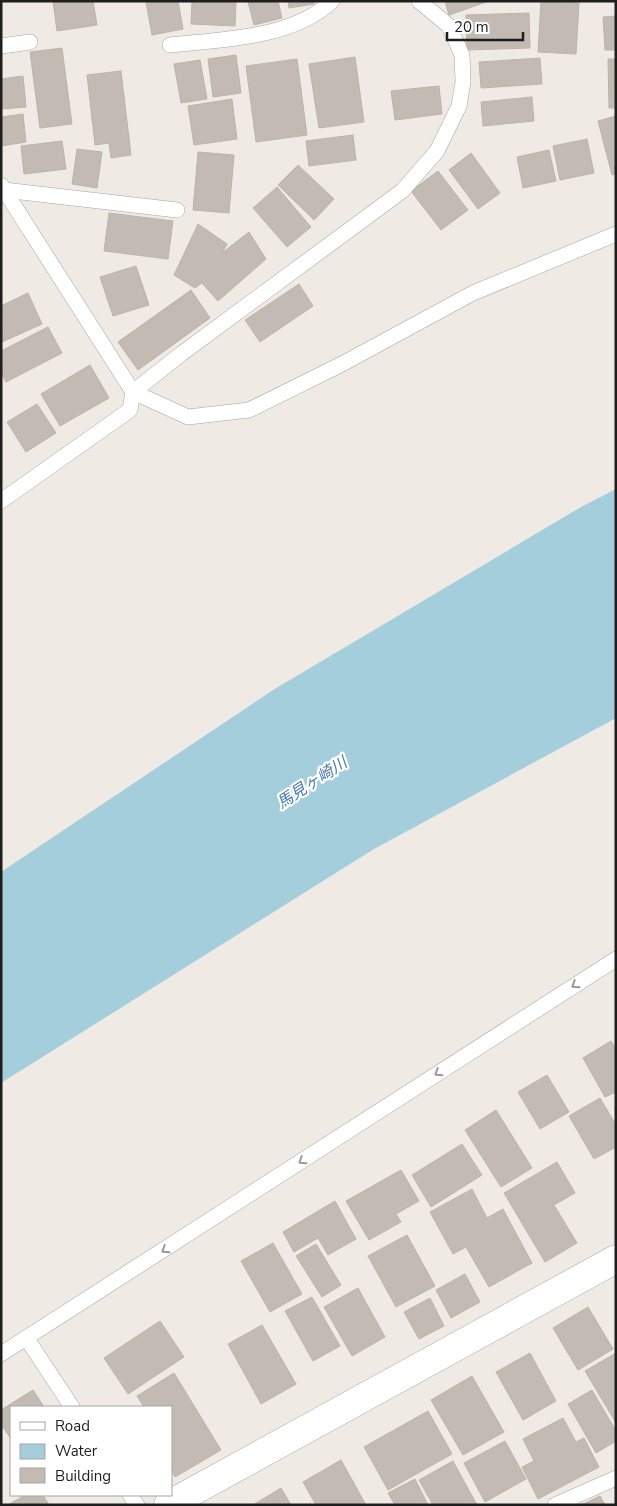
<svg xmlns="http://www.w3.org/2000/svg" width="617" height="1506" font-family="'Nunito Sans','Noto Sans JP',sans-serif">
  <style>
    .water { fill: #a4cedc }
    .building { fill: #c3bbb3; stroke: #c0b2a6 }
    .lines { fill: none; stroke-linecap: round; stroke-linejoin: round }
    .service-casing { stroke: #a5a5a5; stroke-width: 16 }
    .minor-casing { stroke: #a5a5a5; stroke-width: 29 }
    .service { stroke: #fff; stroke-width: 15 }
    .minor { stroke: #fff; stroke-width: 28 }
    .oneway { stroke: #9a9a9a }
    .labels { text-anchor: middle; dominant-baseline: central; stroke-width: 4.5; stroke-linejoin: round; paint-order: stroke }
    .water-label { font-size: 16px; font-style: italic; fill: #4b79ac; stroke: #fff }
  </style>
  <rect width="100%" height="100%" fill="#efebe4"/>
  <polygon class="water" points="616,489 616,718 374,849 1,1083 1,872 273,690 581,507"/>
  <g class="building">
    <polygon points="53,1 93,1 97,25 57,31"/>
    <polygon points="150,1 178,1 183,29 152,35 146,2"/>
    <polygon points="192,1 236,1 235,26 191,24"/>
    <polygon points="278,1 282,18 254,25 248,2"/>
    <polygon points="288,1 314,1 314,4 289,8"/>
    <polygon points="445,1 489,1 449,15"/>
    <polygon points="541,1 579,3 576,54 538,52"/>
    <polygon points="529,13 530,48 467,50 466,15"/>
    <polygon points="616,16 616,50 605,50 603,17"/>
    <polygon points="62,48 72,124 40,128 30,52"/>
    <polygon points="236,55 241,93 213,97 208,59"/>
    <polygon points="355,57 364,122 319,128 309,64"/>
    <polygon points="540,58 542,84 481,88 479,62"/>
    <polygon points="297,59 307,135 256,142 246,66"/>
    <polygon points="608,59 616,59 616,108 609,108"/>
    <polygon points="200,60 207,99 181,103 174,64"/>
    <polygon points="121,71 131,155 111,158 109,143 95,145 87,75"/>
    <polygon points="23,76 26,107 1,109 1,79"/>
    <polygon points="439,86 442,114 395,120 391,91"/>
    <polygon points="532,97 534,121 483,126 481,102"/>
    <polygon points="232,99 237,139 194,145 188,106"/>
    <polygon points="23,114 26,142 1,146 1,117"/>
    <polygon points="616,116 616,174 612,175 598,121"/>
    <polygon points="353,135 356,160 309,166 306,141"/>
    <polygon points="587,139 594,173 560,180 553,146"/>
    <polygon points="62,141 66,169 24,174 21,146"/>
    <polygon points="77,149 102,152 97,188 72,184"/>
    <polygon points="549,150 556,181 523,188 517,157"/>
    <polygon points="198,152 234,155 229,213 193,210"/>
    <polygon points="471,153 500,193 478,209 449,170"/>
    <polygon points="298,165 334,199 314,220 278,185"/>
    <polygon points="438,171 468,210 441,230 411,191"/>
    <polygon points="277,187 311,227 287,247 253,208"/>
    <polygon points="109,213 173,221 168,259 104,251"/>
    <polygon points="198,224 227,244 222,253 249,232 266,259 218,301 202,283 195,288 174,275"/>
    <polygon points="136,266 149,305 113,316 100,277"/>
    <polygon points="299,284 313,306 260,342 245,320"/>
    <polygon points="191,290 210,318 138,370 118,342"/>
    <polygon points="28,293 42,324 2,342 1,306"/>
    <polygon points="48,327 62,353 6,382 1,372 1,351"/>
    <polygon points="90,365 109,398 60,426 41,394"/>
    <polygon points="37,404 56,433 26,452 7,422"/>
    <polygon points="611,1041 616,1049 616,1092 605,1097 583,1058"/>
    <polygon points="547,1075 569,1112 540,1129 518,1092"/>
    <polygon points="600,1098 616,1125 616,1147 594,1159 569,1116"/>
    <polygon points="496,1110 532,1168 501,1187 465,1130"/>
    <polygon points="462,1144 482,1175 431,1207 412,1175"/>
    <polygon points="557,1162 575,1193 554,1205 577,1243 545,1262 504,1193"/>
    <polygon points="401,1170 419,1201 396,1214 401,1222 369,1240 346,1201"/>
    <polygon points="472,1189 487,1218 503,1209 532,1263 489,1287 466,1247 453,1254 430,1212"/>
    <polygon points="335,1201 356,1239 328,1255 318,1238 294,1252 283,1232"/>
    <polygon points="407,1235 435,1286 396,1307 368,1256"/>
    <polygon points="273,1243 302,1294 270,1312 241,1261"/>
    <polygon points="316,1244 341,1285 322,1297 296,1256"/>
    <polygon points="465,1274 480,1302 451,1318 436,1290"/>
    <polygon points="358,1288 385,1337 352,1356 324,1307"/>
    <polygon points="312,1297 340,1346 313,1361 285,1311"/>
    <polygon points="430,1298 444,1326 419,1339 404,1312"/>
    <polygon points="588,1307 613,1349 578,1370 553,1328"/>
    <polygon points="160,1321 184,1357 128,1394 104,1358"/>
    <polygon points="262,1325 296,1384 261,1404 228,1344"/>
    <polygon points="530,1353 556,1401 523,1420 496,1372"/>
    <polygon points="616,1353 616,1423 585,1371"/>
    <polygon points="174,1373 221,1450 175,1477 171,1470 171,1407 144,1407 137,1396"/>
    <polygon points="472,1376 504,1432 463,1455 431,1400"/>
    <polygon points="33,1390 44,1407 11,1407 11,1439 1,1424 1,1410"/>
    <polygon points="592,1390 616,1431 616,1441 596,1453 568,1404"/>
    <polygon points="428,1411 452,1454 388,1490 364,1447"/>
    <polygon points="563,1418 576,1442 584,1438 599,1467 538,1499 522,1467 534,1461 523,1439"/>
    <polygon points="505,1441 526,1479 485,1502 464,1463"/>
    <polygon points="341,1460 366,1505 316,1505 303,1482"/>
    <polygon points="453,1461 477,1505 433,1505 419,1480"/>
    <polygon points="415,1479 428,1505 395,1505 388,1493"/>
    <polygon points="281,1488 291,1505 253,1505"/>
    <polygon points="25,1495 43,1495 49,1505 8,1505"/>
    <polygon points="600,1496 605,1505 581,1505"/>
  </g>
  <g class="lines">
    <g class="service-casing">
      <g id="service">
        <path d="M170,45C222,39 292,39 332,1"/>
        <polyline points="1,46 30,42"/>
        <polyline points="1,185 133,392 188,417 249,410 342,364 473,293 616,234"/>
        <polyline points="4,190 177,210"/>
        <polyline points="1,501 130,410 133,392 181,354 402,191 437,151 459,106 463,82 462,55 449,26 419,1"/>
        <polyline points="27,1339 72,1407"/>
        <polyline points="1,1354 616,959"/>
        <polyline points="130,1495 137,1505"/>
        <polyline points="555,1505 616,1478"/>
      </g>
    </g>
    <g class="minor-casing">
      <polyline id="minor" points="168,1505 616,1259"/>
    </g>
    <use href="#service" class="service"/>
    <use href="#minor" class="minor"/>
  </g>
  <defs><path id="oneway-chevron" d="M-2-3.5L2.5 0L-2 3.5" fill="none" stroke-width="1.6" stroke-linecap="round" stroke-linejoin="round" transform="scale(1.25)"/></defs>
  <g class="oneway">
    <use href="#oneway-chevron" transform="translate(575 985) rotate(147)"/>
    <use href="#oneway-chevron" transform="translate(438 1073) rotate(147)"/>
    <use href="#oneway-chevron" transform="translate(302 1161) rotate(147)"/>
    <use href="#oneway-chevron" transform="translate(165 1250) rotate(147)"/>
  </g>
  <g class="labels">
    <g class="water-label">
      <text transform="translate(312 783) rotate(-33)">馬見ヶ崎川</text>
    </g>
  </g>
  <rect width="617" height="1506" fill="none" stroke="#1e1e1e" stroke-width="5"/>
  <rect x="10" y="1406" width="162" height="90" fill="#ffffff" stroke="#a5a5a5"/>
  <rect x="20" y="1422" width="25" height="8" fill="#ffffff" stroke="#a5a5a5"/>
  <text x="55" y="1431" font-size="15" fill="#1e1e1e">Road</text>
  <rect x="20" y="1444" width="25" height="15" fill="#a4cedc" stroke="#a5a5a5"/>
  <text x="55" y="1456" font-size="15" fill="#1e1e1e">Water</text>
  <rect x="20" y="1468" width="25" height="15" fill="#c3bbb3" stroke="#a5a5a5"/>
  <text x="55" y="1481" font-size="15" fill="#1e1e1e">Building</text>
  <path d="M447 32v8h76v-8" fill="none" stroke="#1e1e1e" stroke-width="2.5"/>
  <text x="454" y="32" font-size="15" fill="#1e1e1e" stroke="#ffffff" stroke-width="4" paint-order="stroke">20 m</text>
</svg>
